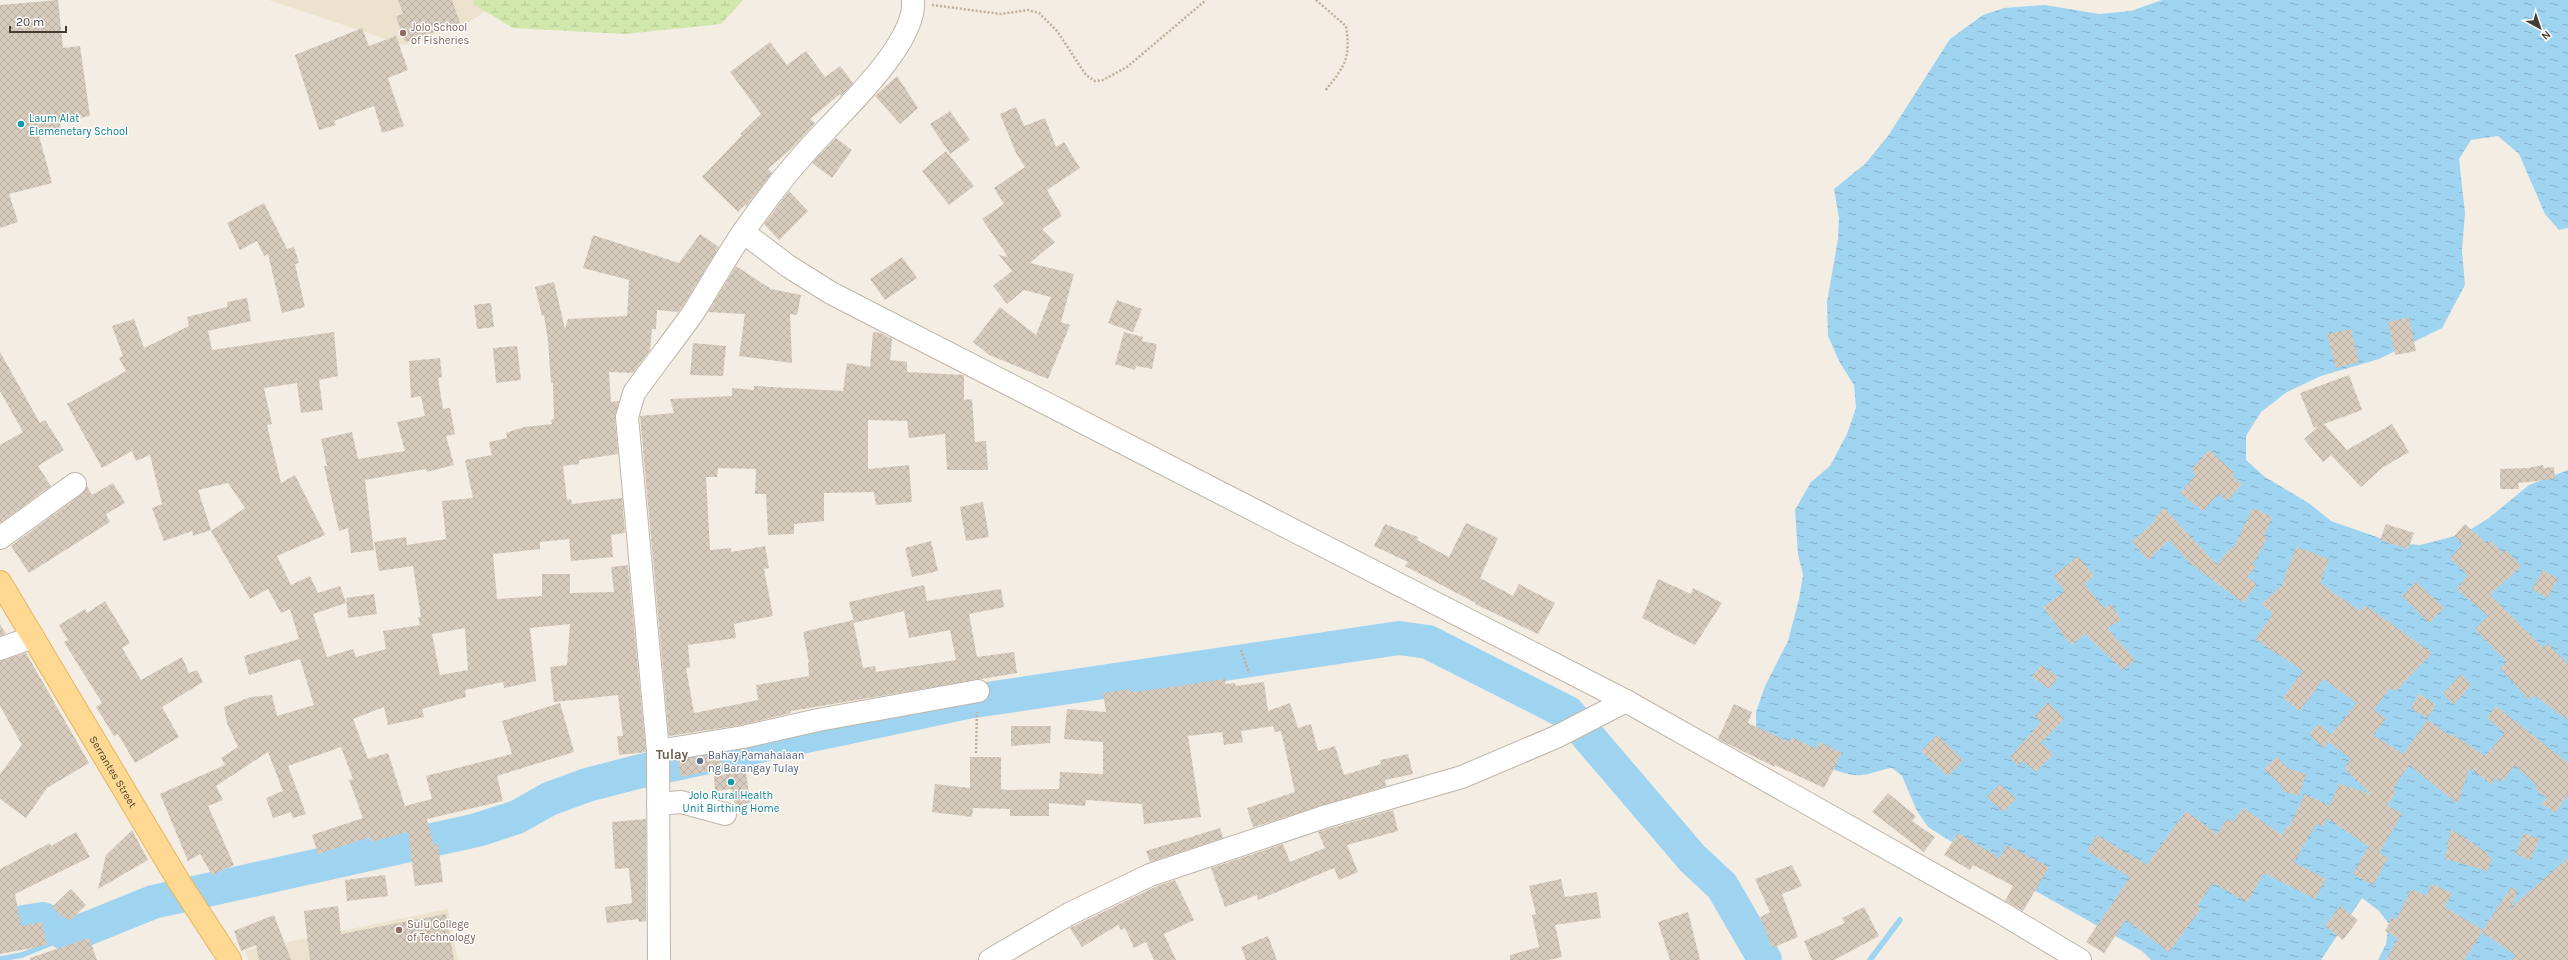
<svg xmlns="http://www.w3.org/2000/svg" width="2568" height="960" font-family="Karla,sans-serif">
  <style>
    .education { fill: #ece2ce }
    .wetland { fill: url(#wetland-marsh) }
    .water { fill: url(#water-ripples) }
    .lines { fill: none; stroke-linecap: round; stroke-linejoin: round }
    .stream { stroke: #9fd4f1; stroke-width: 5.5 }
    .river { stroke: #9fd4f1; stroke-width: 34 }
    .building { fill: url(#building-cross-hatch); fill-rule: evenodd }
    .minor-casing { stroke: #beb5a7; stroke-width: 24 }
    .major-casing { stroke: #e5b560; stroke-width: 24 }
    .path { stroke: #c0af98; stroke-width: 2.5; stroke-dasharray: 2 2; stroke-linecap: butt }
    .minor { stroke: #fff; stroke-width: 22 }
    .major { stroke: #ffd991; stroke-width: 22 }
    .education-dot { fill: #8d6e63; stroke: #fff; stroke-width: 1.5 }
    .culture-dot { fill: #0f9aa8; stroke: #fff; stroke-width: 1.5 }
    .service-dot { fill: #5c6f8a; stroke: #fff; stroke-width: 1.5 }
    .labels { text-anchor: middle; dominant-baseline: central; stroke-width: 3; stroke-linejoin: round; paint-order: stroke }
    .education-label { font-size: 11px; fill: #785e54; stroke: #fff; text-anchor: start }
    .culture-label { font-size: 11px; fill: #0d838f; stroke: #fff; text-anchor: start }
    .service-label { font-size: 11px; fill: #4e5e75; stroke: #fff; text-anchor: start }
    .street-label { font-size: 11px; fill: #453d34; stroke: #fff }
    .quarter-label { font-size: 13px; font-weight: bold; fill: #685b4b; stroke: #fff }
  </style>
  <defs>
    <pattern id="wetland-marsh" width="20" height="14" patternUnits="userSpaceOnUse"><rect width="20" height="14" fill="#d0e8ac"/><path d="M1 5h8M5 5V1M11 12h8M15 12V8" fill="none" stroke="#b4c895"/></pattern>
    <pattern id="water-ripples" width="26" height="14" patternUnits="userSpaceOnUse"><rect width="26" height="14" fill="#9fd4f1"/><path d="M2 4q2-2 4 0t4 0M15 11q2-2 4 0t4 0" fill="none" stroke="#83adc4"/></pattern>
    <pattern id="building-cross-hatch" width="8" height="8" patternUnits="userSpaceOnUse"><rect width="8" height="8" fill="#d7cbbd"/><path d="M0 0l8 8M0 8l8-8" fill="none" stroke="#baafa3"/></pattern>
  </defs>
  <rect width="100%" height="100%" fill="#f3ede4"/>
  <g class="education">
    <polygon points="269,0 502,0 471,21 404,45"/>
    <polygon points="448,909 458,960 249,960 244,951"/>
  </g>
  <polygon class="wetland" points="474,0 743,0 721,24 625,34 513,28 473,4"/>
  <path class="water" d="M2162,0H2568V228L2559,230L2545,214L2519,154L2498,136L2471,140L2459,159L2465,213L2462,250L2465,285L2442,328L2379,359L2321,376L2287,392L2261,412L2246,436V460L2265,477L2310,504L2331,521L2394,543L2420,545L2463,534L2489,518L2529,485L2568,470V960H2378L2386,944L2389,924L2379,911L2362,898L2321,960H2151L2142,951L1979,859L1928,827L1917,811L1902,776L1892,768C1882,769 1872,774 1862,775C1834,778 1781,742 1756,728V712L1765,686L1788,641L1799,599L1803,575L1798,554L1795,510L1811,482L1830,466L1847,434L1856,408L1854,385L1840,363L1828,336L1827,302L1838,239L1839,218L1834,189L1865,164L1888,136L1950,39L1983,15L2004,8L2045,5L2099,14L2131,11Z"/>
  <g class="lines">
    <g class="stream">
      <polyline points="0,959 22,955 69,936"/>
      <polyline points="1870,960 1900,920"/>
    </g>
    <polyline class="river" points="0,926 43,919 69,936 153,902 477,830 517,817 549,799 587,785 637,772 967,702 1399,638 1428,642 1568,713 1692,858 1722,886 1765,960"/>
  </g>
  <g class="building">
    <polygon points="58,0 63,48 80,46 90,116 60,121 61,132 39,136 52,183 9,194 18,222 0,228 0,5"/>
    <polygon points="398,0 452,0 460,23 405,42 396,16 403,14"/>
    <polygon points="362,28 369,46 396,36 408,70 388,78 404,126 382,133 374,106 334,121 336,125 319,130 295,55"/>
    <polygon points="770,42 787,65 806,51 825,77 840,66 853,83 841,96 840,94 810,119 815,123 792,148 768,169 772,173 746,206 745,205 738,212 702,177 742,135 740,134 761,114 730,72"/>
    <polygon points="897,76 918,108 900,124 875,96"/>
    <polygon points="1016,107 1024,126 1045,118 1056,147 1064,142 1080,168 1047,190 1062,216 1042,229 1055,242 1030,263 1074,274 1061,322 1070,325 1048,379 989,355 973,342 1000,307 1036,335 1051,297 1024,290 1007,304 993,286 1012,271 999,255 1008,257 982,219 1004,204 994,188 1025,167 1016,153 1000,114"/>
    <polygon points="950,111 970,140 950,154 930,124"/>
    <polygon points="836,138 852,150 832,178 812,163"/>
    <polygon points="946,151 974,186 949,205 922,171"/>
    <polygon points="789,191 808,211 779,240 764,224"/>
    <polygon points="264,203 287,249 294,247 299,263 295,264 305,307 282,313 268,254 264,256 257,241 240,250 227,223"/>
    <path d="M700,234L719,247L683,306L678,312L657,310L656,329H652L650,350L633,373L609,372L611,402L619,401L615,418L618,454L579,460V464L563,466L567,500L571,499L572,504L622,498L625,533L611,535L613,557L571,561L569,539L540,542V549L493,554L497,599L542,596V574H570V593L614,592L611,567L628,565L646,752L619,755L617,736H623L618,695L554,702L550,667L567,665L570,624L530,628L536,681L504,688L503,682L465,690L466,697L422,709L424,717L388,725L384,707L353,719L368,759L388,753L405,806L432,799L426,776L512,754L502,721L560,703L574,752L497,776L503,801L427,819L434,845L438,844L443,882L415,886L408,832L371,842L370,837L318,854L312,835L363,818L349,780L353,779L341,747L288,766L306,814L293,818L291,812L273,818L266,798L283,791L268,752L216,786L223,800L208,806L234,865L212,875L200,854L188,861L160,794L225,765L221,758L238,747L227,723L224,707L251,697L272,695L277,716L314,705L300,659L249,675L244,656L299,639L290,609L281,613L268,589L250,599L211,531L245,508L228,483L198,490L211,530L193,536L192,531L164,541L152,508L162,504L150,455L136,461L132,451L102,468L67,404L126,371L119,358L123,356L112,326L134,319L144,348L189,326L187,317L227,307V302L247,298L251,321L208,331L212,350L334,332L338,376L319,380L323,410L301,413L297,383L264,388L272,424L267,425L281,483L295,475L325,535L277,556L291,585L310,576L318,593L340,586L346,603L313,614L327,657L353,649L356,657L386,649L383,631L420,625L418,617H421L413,566L379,571L374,542L406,537L407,545L446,539L442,501L473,498L465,460L492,455L489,442L507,438L506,433L524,427L552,424L551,420L554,419L553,383H551L548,341L544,315L542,316L535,287L554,282L565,329L568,319L627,316L629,280L583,268L593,235L679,263ZM465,628L468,670L440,675L432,634Z"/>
    <polygon points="902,257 917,278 885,300 870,279"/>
    <polygon points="736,266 771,289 801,295 797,315 790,314 792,363 739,356 745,314 708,312"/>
    <polygon points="1117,300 1142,309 1133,332 1108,323"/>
    <polygon points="491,303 494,327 477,329 474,305"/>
    <polygon points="2409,317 2416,351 2395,355 2388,322"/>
    <polygon points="2351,329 2359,362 2336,368 2327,334"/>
    <polygon points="873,332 881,333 892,339 890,360 907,362 907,372 964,375 964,400 972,399 975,442 986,441 988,470 947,470 945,434 909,438 907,421 868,420 868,469 909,465 912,502 876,505 874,492 824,493 824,521 794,524 794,534 768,535 766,494 755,494 756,469 718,468 717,477 706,477 710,550 731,548 731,552 765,546 769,568 764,569 773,616 734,624 736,638 688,645 690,668 686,668 694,713 758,700 756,685 809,676 808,663 809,663 803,632 853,620 863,668 875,666 876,672 956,660 950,630 909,638 904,611 854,623 849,602 924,585 927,601 1001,589 1004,607 969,614 977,657 1014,652 1017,673 791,711 791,713 741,725 669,736 640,416 674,413 670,399 732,396 732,388 754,390 754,386 843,391 847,363 870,367"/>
    <polygon points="1124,332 1143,337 1142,341 1157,344 1152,369 1136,366 1135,370 1115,364"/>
    <polygon points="693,343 726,346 723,376 690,375"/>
    <polygon points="517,346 521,380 496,383 493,348"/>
    <polygon points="0,352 40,423 45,420 64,450 38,466 51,486 0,523 0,445 23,432 0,391"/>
    <polygon points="440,358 442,377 438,378 443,409 450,408 455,434 446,436 454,465 427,472 426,469 365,480 374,550 351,553 348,528 339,531 324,466 327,466 321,439 352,432 358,459 405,451 397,422 425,416 421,396 411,398 409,361"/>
    <polygon points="2349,375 2362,410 2324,424 2347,450 2392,424 2409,452 2382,468 2361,487 2331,455 2323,462 2304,439 2319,426 2314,428 2300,393"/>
    <polygon points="2209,450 2235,473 2232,476 2242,484 2227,501 2219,494 2203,511 2180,493 2196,475 2191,470"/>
    <polygon points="2543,465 2544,468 2554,467 2555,479 2518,483 2519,489 2500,489 2500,469 2528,468"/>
    <polygon points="113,483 125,503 106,514 110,522 29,573 11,546 82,494 87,486 92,495"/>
    <polygon points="983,502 989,537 966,541 960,507"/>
    <polygon points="2164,508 2217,565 2231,547 2233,549 2253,508 2272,517 2264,536 2267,538 2253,564 2256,566 2247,577 2257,584 2243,603 2192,565 2169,540 2148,560 2132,542 2156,520 2154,519"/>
    <polygon points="1466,523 1498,538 1480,578 1513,596 1519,584 1555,603 1538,634 1475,604 1476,603 1405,566 1408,562 1374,546 1385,524 1418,537 1417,540 1449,557"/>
    <polygon points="2386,524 2414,533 2408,549 2380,540"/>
    <polygon points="2465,524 2487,544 2490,540 2503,553 2506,550 2521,566 2490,595 2543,648 2547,643 2568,664 2568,720 2534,695 2529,700 2500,668 2507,662 2475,629 2488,616 2457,589 2468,575 2450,558 2463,544 2454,536"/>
    <polygon points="931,541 938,571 912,577 905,548"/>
    <polygon points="2296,547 2329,559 2320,583 2360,611 2365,605 2432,653 2396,691 2390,688 2374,710 2386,719 2373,735 2403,754 2428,720 2450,736 2452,734 2485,756 2505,733 2487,718 2496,706 2568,763 2568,794 2555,813 2542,804 2547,798 2535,789 2537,786 2515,765 2502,782 2496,778 2492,784 2469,768 2458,804 2409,765 2393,789 2396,792 2387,805 2402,814 2379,853 2388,858 2373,885 2353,874 2368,847 2375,851 2327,818 2323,827 2316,824 2294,862 2326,879 2315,899 2264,873 2247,902 2213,883 2197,906 2201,909 2169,952 2126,920 2104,953 2086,942 2130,877 2087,851 2097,835 2147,865 2186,811 2217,834 2227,819 2233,822 2243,808 2282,835 2287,826 2289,827 2305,794 2330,806 2339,784 2371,794 2345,769 2350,758 2329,742 2323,748 2309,734 2319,724 2331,735 2357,703 2323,679 2300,711 2283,698 2303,671 2255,639 2273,614 2262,604 2282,585"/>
    <polygon points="2078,556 2094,576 2084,584 2104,608 2111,604 2121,620 2107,628 2135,660 2123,670 2085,634 2071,645 2043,607 2065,591 2053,576"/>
    <polygon points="2543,570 2558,579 2547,598 2532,589"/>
    <polygon points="1658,579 1691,594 1693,588 1722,603 1695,645 1642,618"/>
    <polygon points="2416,582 2444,608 2429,623 2402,596"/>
    <polygon points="374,594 377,614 348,618 346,598"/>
    <polygon points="105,601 130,643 122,648 141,680 182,657 189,673 197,670 203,682 162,707 179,737 135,763 118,734 114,736 96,707 102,703 64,642 68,640 59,625 85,609 87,613"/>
    <polygon points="0,624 6,634 0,636"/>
    <polygon points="26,653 89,763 47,788 26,818 0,799 0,774 22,745 0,706 0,661"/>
    <polygon points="2041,665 2058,677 2049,689 2032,677"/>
    <polygon points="2461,674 2471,685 2454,704 2443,694"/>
    <polygon points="1225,679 1226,684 1235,683 1236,686 1264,682 1268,711 1290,703 1298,728 1311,724 1318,751 1335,746 1344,775 1381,764 1380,760 1408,754 1413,774 1385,780 1386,786 1253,827 1247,808 1295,792 1281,731 1275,732 1273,726 1241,731 1243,742 1224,745 1222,732 1188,736 1201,817 1144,824 1142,804 1086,800 1085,806 1049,803 1049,816 1010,816 1010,809 973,808 972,817 932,812 935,784 970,788 970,757 1001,757 1001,789 1007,790 1059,789 1060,772 1103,774 1103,742 1064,739 1067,709 1106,712 1103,693 1130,689 1131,692 1151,690"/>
    <polygon points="2419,694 2436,704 2427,718 2411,708"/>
    <polygon points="2048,702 2064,719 2041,743 2053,754 2036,772 2023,761 2019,766 2010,757 2041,722 2035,716"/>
    <polygon points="1734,704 1752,712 1748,723 1789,742 1792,737 1816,749 1820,742 1842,753 1824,788 1775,765 1775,767 1718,739"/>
    <polygon points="1011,726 1051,726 1050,743 1011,746"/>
    <polygon points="1937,735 1963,760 1948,776 1921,751"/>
    <polygon points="720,753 723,768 681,777 678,760"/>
    <polygon points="2277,757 2289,769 2306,774 2299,796 2282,791 2283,787 2264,769"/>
    <polygon points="746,771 750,803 735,806 732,789 715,791 714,776"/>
    <polygon points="2000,784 2016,799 2003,812 1987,797"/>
    <polygon points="1888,793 1916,816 1912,821 1935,837 1924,852 1872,812"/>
    <polygon points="1393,810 1398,831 1347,845 1358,872 1339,880 1334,868 1258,900 1257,895 1225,907 1211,868 1283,844 1290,862 1325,848 1318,832"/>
    <polygon points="646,819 646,921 639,922 638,919 607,923 605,907 632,903 629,868 615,869 612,822"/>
    <polygon points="1220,828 1223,838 1150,862 1146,851"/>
    <polygon points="2451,829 2489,854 2485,856 2492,857 2488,871 2445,859 2448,846 2457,848 2447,846"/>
    <polygon points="132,830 148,860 98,889 106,855"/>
    <polygon points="76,832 90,857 15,894 21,926 42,922 47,945 0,954 0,869 50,843 51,846"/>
    <polygon points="1958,833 2000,858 2007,845 2049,867 2023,911 2005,901 2013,886 1973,865 1970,870 1944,855"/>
    <polygon points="2524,833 2539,839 2530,860 2515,854"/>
    <polygon points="2568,858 2568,960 2512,960 2515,955 2482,932 2464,960 2386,960 2398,938 2385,931 2392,917 2397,919 2411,889 2426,896 2432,884 2452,893 2445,907 2483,930 2511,887 2517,891 2509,913 2515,904"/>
    <polygon points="1792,865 1802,886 1782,894 1798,937 1772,948 1760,917 1770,912 1755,879"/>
    <polygon points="385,875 388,896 347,901 345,880"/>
    <polygon points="1561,879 1565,897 1597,892 1601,918 1555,925 1562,957 1549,960 1510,960 1510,955 1539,947 1532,915 1536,914 1529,886"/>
    <polygon points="1175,880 1194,920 1164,934 1176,960 1154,960 1146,942 1134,948 1125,928 1121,930 1118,925 1082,947 1070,928 1155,887"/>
    <polygon points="71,889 86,905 71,920 61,916 52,907"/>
    <polygon points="338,906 341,934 446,914 454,960 310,960 304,911"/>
    <polygon points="2340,906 2358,920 2343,940 2325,926"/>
    <polygon points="1864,907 1879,936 1834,960 1812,960 1804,941 1845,923 1842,918"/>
    <polygon points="1688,912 1700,960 1670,960 1658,922"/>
    <polygon points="274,915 291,960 259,960 256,945 241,951 234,931"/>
    <polygon points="1268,936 1277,960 1246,960 1241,947"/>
    <polygon points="89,938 97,960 30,960 30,958"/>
  </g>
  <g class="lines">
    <g class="minor-casing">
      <g id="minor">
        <polyline points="743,232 788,266 831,293 1626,701 2000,912 2080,960"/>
        <polyline points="0,538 75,484"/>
        <polyline points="0,649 33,637"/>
        <polyline points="658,751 743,737 818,720 978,691"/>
        <polyline points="658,804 681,802 725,814"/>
        <path d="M659,960L658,751L627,417L634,393C653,366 674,340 693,313C710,286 726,257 744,231C768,196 796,161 826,130C851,103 917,40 913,0"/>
        <polyline points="990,960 1069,914 1150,875 1327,816 1462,777 1556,737 1626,701"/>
      </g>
    </g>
    <g class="major-casing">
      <g id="major">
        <path id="s1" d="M0,582L178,880L230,960"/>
      </g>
    </g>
    <g class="path">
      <path d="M1316,0L1346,26C1351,58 1345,66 1325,91"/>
      <polyline points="932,5 1001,14 1028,10 1039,13 1057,31 1086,75 1095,81 1103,80 1127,67 1206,0"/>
      <polyline points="1241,650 1249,673"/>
      <polyline points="976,753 977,712"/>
    </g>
    <use href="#minor" class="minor"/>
    <use href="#major" class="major"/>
  </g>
  <g class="education-dot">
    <circle cx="403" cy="33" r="4"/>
    <circle cx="399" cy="930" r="4"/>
  </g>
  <g class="culture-dot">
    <circle cx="21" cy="124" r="4"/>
    <circle cx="731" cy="782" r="4"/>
  </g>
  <circle class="service-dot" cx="700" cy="761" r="4"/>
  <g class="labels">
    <g class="education-label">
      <text x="411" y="27">Jolo School<tspan x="411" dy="13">of Fisheries</tspan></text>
      <text x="407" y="924">Sulu College<tspan x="407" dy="13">of Technology</tspan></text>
    </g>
    <g class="culture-label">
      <text x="29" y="118">Laum Alat<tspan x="29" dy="13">Elemenetary School</tspan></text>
      <text x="731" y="795" text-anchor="middle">Jolo Rural Health<tspan x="731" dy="13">Unit Birthing Home</tspan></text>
    </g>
    <g class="service-label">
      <text x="708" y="755">Bahay Pamahalaan<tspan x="708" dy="13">ng Barangay Tulay</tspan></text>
    </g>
    <g class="street-label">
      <text stroke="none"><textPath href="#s1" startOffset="221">Serrantes Street</textPath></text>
    </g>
    <g class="quarter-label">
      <text x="672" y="754">Tulay</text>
    </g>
  </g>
  <g transform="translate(2540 28) rotate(140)" stroke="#ffffff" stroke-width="3" paint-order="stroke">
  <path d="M0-3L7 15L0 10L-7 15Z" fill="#453d34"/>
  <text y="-6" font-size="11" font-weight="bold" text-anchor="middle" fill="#453d34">N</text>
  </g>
  <path d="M10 26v6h56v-6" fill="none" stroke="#453d34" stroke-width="2"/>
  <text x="16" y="26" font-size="12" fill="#453d34" stroke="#ffffff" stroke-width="3" paint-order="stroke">20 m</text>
</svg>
